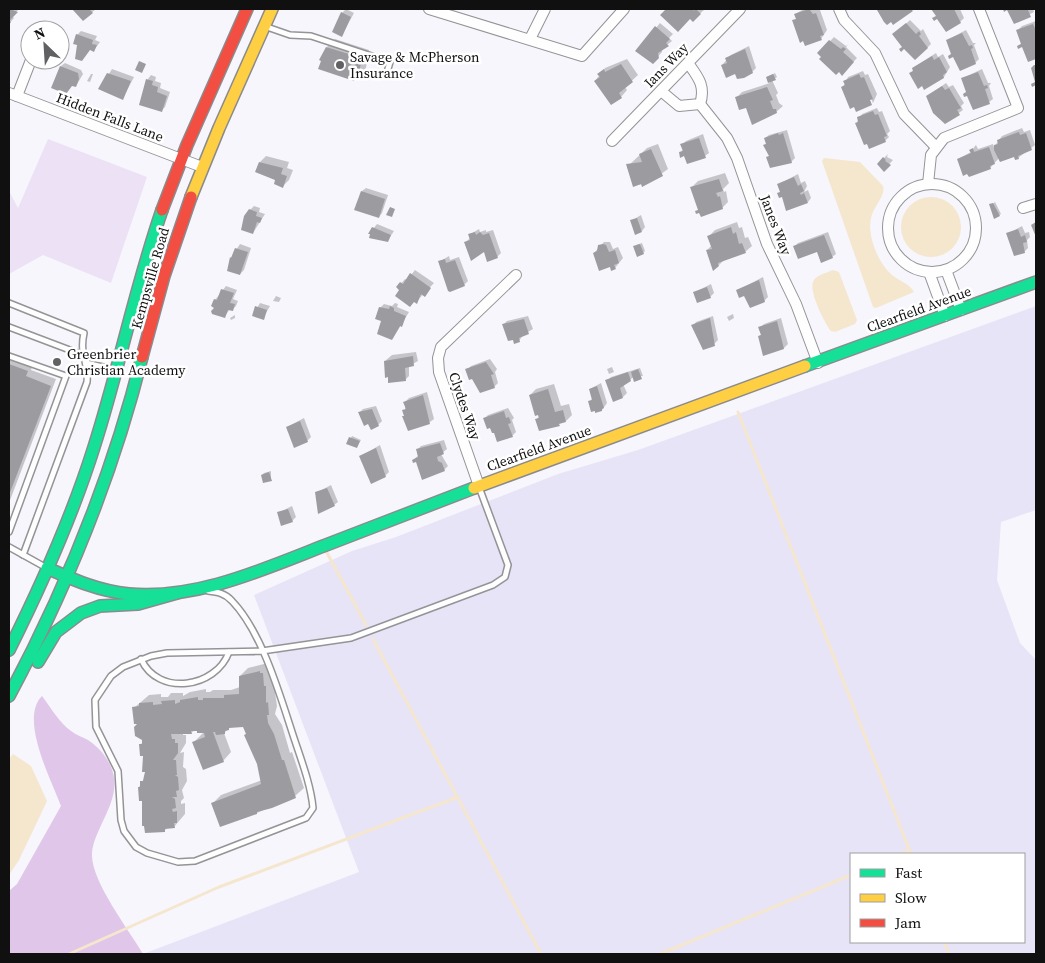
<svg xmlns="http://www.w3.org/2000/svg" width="1045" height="963" font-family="'Source Serif 4',serif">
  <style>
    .farmland { fill: #e7e4f8; fill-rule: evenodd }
    .forest { fill: #e0c6e9 }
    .pitch { fill: #ece1f5 }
    .water { fill: #f5e6ce }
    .shadow { fill: #0003 }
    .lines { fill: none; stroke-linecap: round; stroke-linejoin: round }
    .stream { stroke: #f5e6ce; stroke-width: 3 }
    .building { fill: #9c9ca0 }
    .lane-casing { stroke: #949496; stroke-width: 8 }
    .street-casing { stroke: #949496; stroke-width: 12 }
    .fast-casing { stroke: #8b8a8d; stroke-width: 14 }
    .slow-casing { stroke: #8b8a8d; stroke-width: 14 }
    .jam-casing { stroke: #8b8a8d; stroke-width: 14 }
    .lane { stroke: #fefeff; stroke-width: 5 }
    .street { stroke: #fefeff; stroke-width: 10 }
    .fast { stroke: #16e098; stroke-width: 11 }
    .slow { stroke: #ffcf43; stroke-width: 11 }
    .jam { stroke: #f24e42; stroke-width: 11 }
    .poi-dot { fill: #616063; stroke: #fff; stroke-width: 2 }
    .labels { text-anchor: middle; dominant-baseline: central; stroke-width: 5; stroke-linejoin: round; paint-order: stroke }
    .poi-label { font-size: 14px; fill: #101010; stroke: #fff; text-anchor: start }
    .street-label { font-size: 14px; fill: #101010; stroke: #fff }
  </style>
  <rect width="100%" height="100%" fill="#f7f6fc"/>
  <path class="farmland" d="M1036,306V510L1001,522L997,580L1020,643L1036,660V954H143L359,872L254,595L352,551L396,537L558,474L638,450ZM851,854H1024V942H851Z"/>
  <path class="forest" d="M42,696C51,708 59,722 71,731C76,735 83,737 88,740C99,747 110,760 113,773C121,801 94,828 92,853C90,880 129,930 143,954H9V891L17,884L61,806C51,779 19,719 42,696Z"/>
  <polygon class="pitch" points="48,139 147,177 111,283 43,255 9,274 9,191 18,208"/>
  <g class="water">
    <path d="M824,158L860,162L883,186C886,196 873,207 871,218C867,236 878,263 892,275C899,281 909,283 914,292L876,308L873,307L822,161Z"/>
    <circle cx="931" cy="227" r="30"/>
    <path d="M833,270L839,272L857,320L855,324L835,332L831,331C825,324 809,292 813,282C815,275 827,273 833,270Z"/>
    <polygon points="13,754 31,766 47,801 19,860 9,875 9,759"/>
  </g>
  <g class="shadow">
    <polygon points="9,9 19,9 12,16 14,18 9,24"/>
    <polygon points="73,9 96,9 83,20"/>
    <polygon points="346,9 354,13 342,35 342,13"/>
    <polygon points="669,9 703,9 704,10 693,20 690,17 666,11"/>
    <polygon points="804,9 820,10 827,30 821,39 804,40 794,21 797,18 795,14"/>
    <polygon points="933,9 960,9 964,18 960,22 937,16"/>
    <polygon points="1004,9 1033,9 1034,12 1015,22 1008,9"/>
    <polygon points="910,20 921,31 923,29 931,44 927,48 903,46 898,31"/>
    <polygon points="1036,21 1036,57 1029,60 1023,46 1018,46 1022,43 1018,30 1022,26"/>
    <polygon points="660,23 673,34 669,38 672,41 662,49 662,52 653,62 637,51"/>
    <polygon points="966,30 973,43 976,43 974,45 979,59 975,63 953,56 947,40"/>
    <polygon points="81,31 97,36 95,40 100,42 94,50 78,44 77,35"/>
    <polygon points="834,37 846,46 848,45 846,47 857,58 842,74 819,53"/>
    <polygon points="335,39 369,50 366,68 354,80 327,47"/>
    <polygon points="749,46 756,68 752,72 736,73 722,65 731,55"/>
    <polygon points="936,53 938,57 943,54 950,67 944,77 918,87 912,78 913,68"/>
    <polygon points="627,59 638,75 625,87 627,90 621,97 595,81 605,68"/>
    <polygon points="65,63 81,70 83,74 76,86 61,66"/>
    <polygon points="112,69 134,77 123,98 100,88"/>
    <polygon points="982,69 988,83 991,83 989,86 993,99 989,102 967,91 963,78"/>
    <polygon points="863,71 865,75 868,74 877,94 873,103 869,94 843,87 848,77"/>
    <polygon points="775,73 777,77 772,80 778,93 776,95 779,103 783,106 776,112 747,106 736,98 742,92 770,83 767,77"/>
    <polygon points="91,74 93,74 90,82 87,81"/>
    <polygon points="151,75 156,77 155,81 161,83 160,88 170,92 165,107 161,111 141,104 148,79"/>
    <polygon points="946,83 949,87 953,85 964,103 961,106 963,110 945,123 928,96"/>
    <polygon points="877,108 879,112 882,111 890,131 887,134 889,137 885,141 868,142 856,124 862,114"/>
    <polygon points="1022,128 1024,132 1030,130 1035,145 1018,158 1015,156 1000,157 990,168 958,159 971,152 975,146 976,145 978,149 993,144 994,147 1002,136"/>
    <polygon points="787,130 795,158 791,162 770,155 764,145 767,143 765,138 769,135"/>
    <polygon points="703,134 709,153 705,156 680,153 683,149 682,145 686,141"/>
    <polygon points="658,144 668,169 650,182 634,186 627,167 647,148"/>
    <polygon points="888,154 887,157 893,160 884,170 878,164"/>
    <polygon points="266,156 289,162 287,168 293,170 289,180 283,186 260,162"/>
    <polygon points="725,173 729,183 723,189 724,192 726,191 728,202 722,208 700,212 692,187 698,181"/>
    <polygon points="798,174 801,183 805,181 807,186 804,192 808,190 811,198 808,202 779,184"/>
    <polygon points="366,188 388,195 382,213 379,217 362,191"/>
    <polygon points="995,202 1001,214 999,215 991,205"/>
    <polygon points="254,206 260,208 259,212 265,214 253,233 250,210"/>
    <polygon points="641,215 645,227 642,231 631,221"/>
    <polygon points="737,222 739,228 742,227 745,238 748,237 752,246 745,252 725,259 719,265 707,250 712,245 709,236 715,230"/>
    <polygon points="377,224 394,231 388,240 370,238 370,233"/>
    <polygon points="1022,226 1025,233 1029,232 1030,237 1027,240 1028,248 1024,252 1007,234"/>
    <polygon points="479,229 480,232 486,230 486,232 493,230 501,253 497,257 466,242 470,238 469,235"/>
    <polygon points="828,232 836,254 832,257 818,250 794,247 798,243"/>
    <polygon points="604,242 610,242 613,249 618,247 623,258 615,268 594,253"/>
    <polygon points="642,243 645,251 643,253 636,245"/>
    <polygon points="240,244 251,248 244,270 240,274 231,258"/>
    <polygon points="449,256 450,260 459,257 468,281 464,285 439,262"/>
    <polygon points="415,270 434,283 416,302 398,287 405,279 407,280"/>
    <polygon points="763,277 768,297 764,301 738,290"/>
    <polygon points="711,284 714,293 710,297 695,292"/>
    <polygon points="226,286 237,290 233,299 238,301 236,306 232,310 230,309 224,317 213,313 215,300"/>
    <polygon points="276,296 281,298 279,302 273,301"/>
    <polygon points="260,303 270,306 263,318 253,315"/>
    <polygon points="395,303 398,304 397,307 409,312 393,338 378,333 383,320 380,308 384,304 392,306"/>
    <polygon points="733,314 734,318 729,321 727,317"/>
    <polygon points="235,315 235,318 231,320 230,318"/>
    <polygon points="528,316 533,329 523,335 519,341 503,325 507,321"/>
    <polygon points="713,316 718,340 714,344 693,326 696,322"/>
    <polygon points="781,318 788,344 784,348 764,355 759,337 762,334 760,328 764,324"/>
    <polygon points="416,352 418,361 409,366 409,376 405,380 385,361 392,355"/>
    <polygon points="9,355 33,365 31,370 56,379 9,503"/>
    <polygon points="490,359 497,369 495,372 498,383 494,387 467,370 471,366"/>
    <polygon points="612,367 614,372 609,374 607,369"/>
    <polygon points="640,368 643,376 634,377 623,384 627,393 623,397 607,381 611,377"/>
    <polygon points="601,383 607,403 602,410 589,402 593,398 590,389"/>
    <polygon points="554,384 561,406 569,404 572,415 566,421 537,419 539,416 530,395 536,389"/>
    <polygon points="427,392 434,419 430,422 405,415 405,402 409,398"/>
    <polygon points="376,406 382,421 378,425 359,413 363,409"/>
    <polygon points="508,408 514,418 512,420 516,432 512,436 495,431 485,418 488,415"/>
    <polygon points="304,418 311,437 307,441 287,427"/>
    <polygon points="352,436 361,440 358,445 348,443"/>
    <polygon points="444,440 447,449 441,454 448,466 444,470 413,460 419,455 417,450 421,446"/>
    <polygon points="380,445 389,472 385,476 361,456"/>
    <polygon points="271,471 271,480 262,475 264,473"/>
    <polygon points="331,485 338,502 334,505 316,493"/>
    <polygon points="292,506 296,517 292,521 278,513"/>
    <polygon points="268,663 271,665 277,706 275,714 282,725 290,753 292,752 304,788 295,796 257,813 212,804 221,795 262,780 258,764 243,725 232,726 224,733 231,752 223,761 194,742 205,731 195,730 191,733 183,733 183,735 186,735 186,743 180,753 184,752 183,767 186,769 187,781 182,790 184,798 181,801 181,804 185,803 185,814 174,827 167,828 164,831 145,824 143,800 139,787 145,777 145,755 140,745 143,742 140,722 134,708 149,695 161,694 161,697 168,697 171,693 183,693 183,696 190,692 206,689 206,692 210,692 213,690 231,690 240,687 240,676 248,668"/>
  </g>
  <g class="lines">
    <g class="stream">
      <polyline points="738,412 911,854"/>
      <polyline points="326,551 366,625"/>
      <polyline points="373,639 541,954"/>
      <polyline points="901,854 909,851"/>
      <polyline points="944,942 949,954"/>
      <polyline points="69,954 219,887 458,797"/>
      <polyline points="660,954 851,875"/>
    </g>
  </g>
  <g class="building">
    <polygon points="9,9 18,12 9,21 11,22 9,25"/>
    <polygon points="72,9 89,9 93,13 83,21"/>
    <polygon points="666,9 694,9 693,11 696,9 701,14 693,22 690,19 678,32 660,15"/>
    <polygon points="809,9 813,14 816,13 824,35 820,36 822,40 805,46 803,41 800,43 792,20 796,19 794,14"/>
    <polygon points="879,9 911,9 913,11 893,25 891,22 887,25 884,22 877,10"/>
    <polygon points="931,9 954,9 961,23 946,32 937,19 934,21 932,18 936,16"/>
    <polygon points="1003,9 1031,9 1028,10 1031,17 1014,24 1007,10 1004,12"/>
    <polygon points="341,12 351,17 342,37 332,32"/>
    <polygon points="906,23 916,34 919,31 921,34 919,36 928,48 915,60 904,49 901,52 899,49 902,47 892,34"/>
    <polygon points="1033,24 1036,30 1036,59 1028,62 1022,47 1018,49 1017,46 1021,44 1016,30"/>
    <polygon points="655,26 670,39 666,43 669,46 658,53 659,58 653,64 635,51"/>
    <polygon points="962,33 969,46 972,45 973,48 971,49 976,64 960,71 953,57 949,59 948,56 951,54 946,40"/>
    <polygon points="76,34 93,40 92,44 97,45 94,52 90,50 82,61 75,59 77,45 73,44"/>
    <polygon points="829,40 841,49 843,47 846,49 843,52 854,62 842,76 839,72 836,75 819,59 821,57 817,53"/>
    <polygon points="326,47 362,58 358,78 355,77 354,81 318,69 321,61 319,60"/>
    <polygon points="745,49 753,73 744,78 737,79 735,74 726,78 721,65 727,63 725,58"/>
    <polygon points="932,56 934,60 939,57 947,72 943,75 944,78 924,90 922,86 918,89 909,73 913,71 912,68"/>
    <polygon points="139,61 146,64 142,73 135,70"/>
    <polygon points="621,64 633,82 619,93 622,98 611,105 594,81 600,77 597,74 604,69 605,72"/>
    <polygon points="1034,65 1036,65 1036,85 1032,87 1031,84 1035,82 1031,68"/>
    <polygon points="60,66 78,73 79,79 76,87 72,86 66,94 51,88"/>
    <polygon points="978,72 984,86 987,85 988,88 985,89 990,104 973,110 967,96 964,97 963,94 966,92 961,78"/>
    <polygon points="107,73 131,81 123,100 98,89"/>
    <polygon points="773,74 776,80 768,83 766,77"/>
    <polygon points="859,74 861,78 864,77 873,99 870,100 872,105 856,112 854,107 850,109 841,87 845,85 843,81"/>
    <polygon points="146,79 153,81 152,85 158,87 157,92 167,96 162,112 139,105"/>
    <polygon points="942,86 945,90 949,88 961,108 957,110 960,115 945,124 933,113 926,96"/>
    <polygon points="767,87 773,100 770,101 773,109 776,109 777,113 752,125 746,108 739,110 735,97"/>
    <polygon points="873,111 875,115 878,114 887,136 884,137 886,142 869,149 867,144 864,145 855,123 858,122 857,117"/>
    <polygon points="1019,132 1020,135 1026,133 1032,150 1018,156 1019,159 1015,160 1014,157 1000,162 994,150 994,145 998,144 997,140"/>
    <polygon points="778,133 779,135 783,133 792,163 770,168 766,157 769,156 763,145 766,144 764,138"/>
    <polygon points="699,138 706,158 687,164 684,156 680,158 679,152 683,151 680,144"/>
    <polygon points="989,147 995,164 990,166 991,169 969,177 967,174 963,176 957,159 971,153 969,150 973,148 974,152"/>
    <polygon points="651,149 663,176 642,187 641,184 633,187 626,164 642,162 639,154"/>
    <polygon points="883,157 886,160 885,161 891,165 884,172 877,164"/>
    <polygon points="259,162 283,168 281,174 287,176 283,188 274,184 275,180 255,172"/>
    <polygon points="794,177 798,186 801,184 804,191 800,193 801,195 804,193 808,203 786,211 782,197 779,198 777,193 780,192 777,184"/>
    <polygon points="719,179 723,191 716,193 718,197 720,196 723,209 701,217 699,213 696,214 695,211 698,210 690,187"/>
    <polygon points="361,191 385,199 379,218 354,210"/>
    <polygon points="993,203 1000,216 994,219 989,204"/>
    <polygon points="390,207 395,209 392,217 386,215"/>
    <polygon points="249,209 257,212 256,216 262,218 260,223 257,222 253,234 241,230 244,216"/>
    <polygon points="637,218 642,232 635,235 630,220"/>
    <polygon points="1036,222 1036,237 1031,225"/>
    <polygon points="372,227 391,235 388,242 369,238 370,234 368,234"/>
    <polygon points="731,227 733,234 736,232 739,244 742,243 746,253 718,263 719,266 713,271 706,250 712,249 707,236"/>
    <polygon points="1018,229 1021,237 1025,235 1027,242 1023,243 1025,253 1014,256 1006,233"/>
    <polygon points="475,232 476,235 480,232 483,235 489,233 498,258 487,262 484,252 471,261 464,242 470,240 468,234"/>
    <polygon points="824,235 833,258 821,263 817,252 798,259 793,246"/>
    <polygon points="603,244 606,245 609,252 615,250 619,263 614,265 616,269 611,271 610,267 599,271 593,253 597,251 598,245"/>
    <polygon points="640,244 644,254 637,257 633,246"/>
    <polygon points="235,248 248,252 240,275 227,271 230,257 231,258"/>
    <polygon points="445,259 446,263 455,260 465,286 450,292 448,291 438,261"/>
    <polygon points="410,273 431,288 425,297 421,294 417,304 414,302 410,307 395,296 399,290 396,287 400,282 403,284"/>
    <polygon points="759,280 765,302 750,308 744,296 739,298 736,290"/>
    <polygon points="707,287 711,298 697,303 693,292"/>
    <polygon points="221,289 234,293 230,303 235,304 233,311 228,310 225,318 212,314 211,311 214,308 211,306 214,299 217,300"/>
    <polygon points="255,306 267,310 264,320 252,316"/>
    <polygon points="390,306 394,308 394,311 406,316 402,327 400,326 392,340 377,334 381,321 375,319 379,307 389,309"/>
    <polygon points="710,318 715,346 703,350 691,325"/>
    <polygon points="524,319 529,334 519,338 520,342 514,344 513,340 508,341 502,324"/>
    <polygon points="777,321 784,349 763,356 758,336 761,335 758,327"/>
    <polygon points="413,356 414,366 405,368 406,381 388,383 388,377 385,378 384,361"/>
    <polygon points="486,362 494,374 491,375 495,388 480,393 472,379 469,380 465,369"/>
    <polygon points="9,364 28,371 26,376 51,386 9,495"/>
    <polygon points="638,369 642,379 634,382 631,372"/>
    <polygon points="628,372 631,381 620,388 623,398 613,402 605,380"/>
    <polygon points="597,386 604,408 602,409 602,411 595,413 595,411 591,412 588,401 592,400 589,389"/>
    <polygon points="548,389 555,412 563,410 566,422 559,424 560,426 539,431 535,419 539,418 538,415 535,416 529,395"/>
    <polygon points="423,395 430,424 408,431 402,416 404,416 402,410 406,409 403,402"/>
    <polygon points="372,409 379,426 371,430 368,424 364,426 358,412"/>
    <polygon points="504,411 506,418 509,417 511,423 508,424 513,437 497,442 494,433 492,433 490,428 487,429 483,418"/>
    <polygon points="300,421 308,442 294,448 286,427"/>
    <polygon points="349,437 360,441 357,448 346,444"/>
    <polygon points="440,443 444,454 437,457 438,461 442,463 445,471 422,480 416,462 413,463 412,460 418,457 416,449"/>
    <polygon points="376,448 386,477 371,484 359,456"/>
    <polygon points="269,472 272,481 263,483 261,475"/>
    <polygon points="327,488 335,506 318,514 315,492"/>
    <polygon points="288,509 293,522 281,526 277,512"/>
    <polygon points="260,671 260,673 263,673 264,686 266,686 266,703 268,702 269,715 267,715 268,723 274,734 282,760 284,760 296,798 272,808 257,812 257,814 220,827 211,803 261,784 257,764 244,735 246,734 243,727 229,728 229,730 225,731 225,734 216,735 215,732 213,732 224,762 203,770 192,742 205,737 204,733 197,733 197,731 191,731 192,734 171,734 172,739 175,739 175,743 178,743 178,753 173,760 176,760 177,775 175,775 178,777 179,790 176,791 177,797 172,797 175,799 176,808 172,809 173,812 177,811 177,823 174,823 175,828 165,829 165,832 145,833 144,826 142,826 142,801 139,801 138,787 140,787 140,781 143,781 144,776 145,772 142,772 143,756 140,756 139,744 142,744 142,740 135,736 134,727 137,724 134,724 132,707 139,706 139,703 153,702 153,705 162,704 161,701 175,700 175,704 180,702 180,700 198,697 198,700 203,700 203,698 224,698 224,695 239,694 239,676"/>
  </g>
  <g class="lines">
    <g class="lane-casing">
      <g id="lane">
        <polyline points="267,27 290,35 311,36 390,62 386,76"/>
        <path d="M9,303L84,333C79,355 89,362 87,382L23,555"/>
        <polyline points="9,327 83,355"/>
        <polyline points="9,356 66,376 9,532"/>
        <polyline points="86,363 115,370"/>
        <polyline points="9,547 45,567"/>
        <path d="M208,591C217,592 225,593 232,601C263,633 281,699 295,741C302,762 311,786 313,808L306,818L195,861L178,862L147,853L136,847L124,831L121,820L118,771L96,727L95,700L111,676L123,667L151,656L167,653L262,651L351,638L493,585L505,577L508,565L479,487"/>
        <path d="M141,659C158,697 216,688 229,652"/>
      </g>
    </g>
    <g class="street-casing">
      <g id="street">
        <polyline points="429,9 582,56 624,9"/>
        <polyline points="839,9 844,20 875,53 904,114 936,147"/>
        <polyline points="530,39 545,9"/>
        <path d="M661,91L679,106L700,104C706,86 698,77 688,63"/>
        <polyline points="9,93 202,167"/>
        <polyline points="17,96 31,60"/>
        <polyline points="700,104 727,138 737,158 767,244 796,304 818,363"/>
        <polyline points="612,141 740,9"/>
        <circle cx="932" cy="228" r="44"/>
        <polyline points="928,184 931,155 944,138 1018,108 979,9"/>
        <polyline points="1023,208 1036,204"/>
        <polyline points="946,270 961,310"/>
        <polyline points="929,272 945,316"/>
        <polyline points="479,486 439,372 438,358 441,347 516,275"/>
      </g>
    </g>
    <g class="fast-casing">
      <g id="fast">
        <polyline points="805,366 1036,282"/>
        <path d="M47,568C74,580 99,591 129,594C197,600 264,569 326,545C375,526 425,507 474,488"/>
        <path d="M9,650C42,584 72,517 94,447C119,369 135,288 162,210"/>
        <polyline points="38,662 56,632 81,613 100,606 138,604 177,593"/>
        <path d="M9,696C67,587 112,477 142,357"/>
      </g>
    </g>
    <g class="slow-casing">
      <g id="slow">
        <polyline points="191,197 219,128 272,9"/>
        <polyline points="474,488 805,366"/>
      </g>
    </g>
    <g class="jam-casing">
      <g id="jam">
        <polyline points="162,210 187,145 247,9"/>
        <polyline points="142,357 164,276 191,197"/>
      </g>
    </g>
    <use href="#lane" class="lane"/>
    <use href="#street" class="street"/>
    <use href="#fast" class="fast"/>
    <use href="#slow" class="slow"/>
    <use href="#jam" class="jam"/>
  </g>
  <g class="poi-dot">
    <circle cx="340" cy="65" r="5"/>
    <circle cx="57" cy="362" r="5"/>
  </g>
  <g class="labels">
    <g class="poi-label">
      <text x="350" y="57">Savage &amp; McPherson<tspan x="350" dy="16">Insurance</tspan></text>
      <text x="67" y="354">Greenbrier<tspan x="67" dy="16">Christian Academy</tspan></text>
    </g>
    <g class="street-label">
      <text transform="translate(666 65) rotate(-46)">Ians Way</text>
      <text transform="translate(110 117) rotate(21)">Hidden Falls Lane</text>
      <text transform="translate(776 225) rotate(69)">Janes Way</text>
      <text transform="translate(150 278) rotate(-74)">Kempsville Road</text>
      <text transform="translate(919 309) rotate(-20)">Clearfield Avenue</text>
      <text transform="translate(465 406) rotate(71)">Clydes Way</text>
      <text transform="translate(539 448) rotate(-20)">Clearfield Avenue</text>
    </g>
  </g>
  <rect width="1045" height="963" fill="none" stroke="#101010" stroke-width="20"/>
  <rect x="850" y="853" width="175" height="90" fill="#ffffff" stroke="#9f9f9f"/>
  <rect x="860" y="869" width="25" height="8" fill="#16e098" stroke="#9f9f9f"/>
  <text x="895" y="878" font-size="15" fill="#101010">Fast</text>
  <rect x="860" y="894" width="25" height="8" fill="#ffcf43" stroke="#9f9f9f"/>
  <text x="895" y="903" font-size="15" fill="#101010">Slow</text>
  <rect x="860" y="919" width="25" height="8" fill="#f24e42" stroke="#9f9f9f"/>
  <text x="895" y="928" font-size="15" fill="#101010">Jam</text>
  <g transform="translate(45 45) rotate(335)"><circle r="24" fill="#ffffff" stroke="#9f9f9f"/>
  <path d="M0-4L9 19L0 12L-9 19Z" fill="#616063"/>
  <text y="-8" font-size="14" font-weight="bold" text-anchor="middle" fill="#101010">N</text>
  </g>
</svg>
